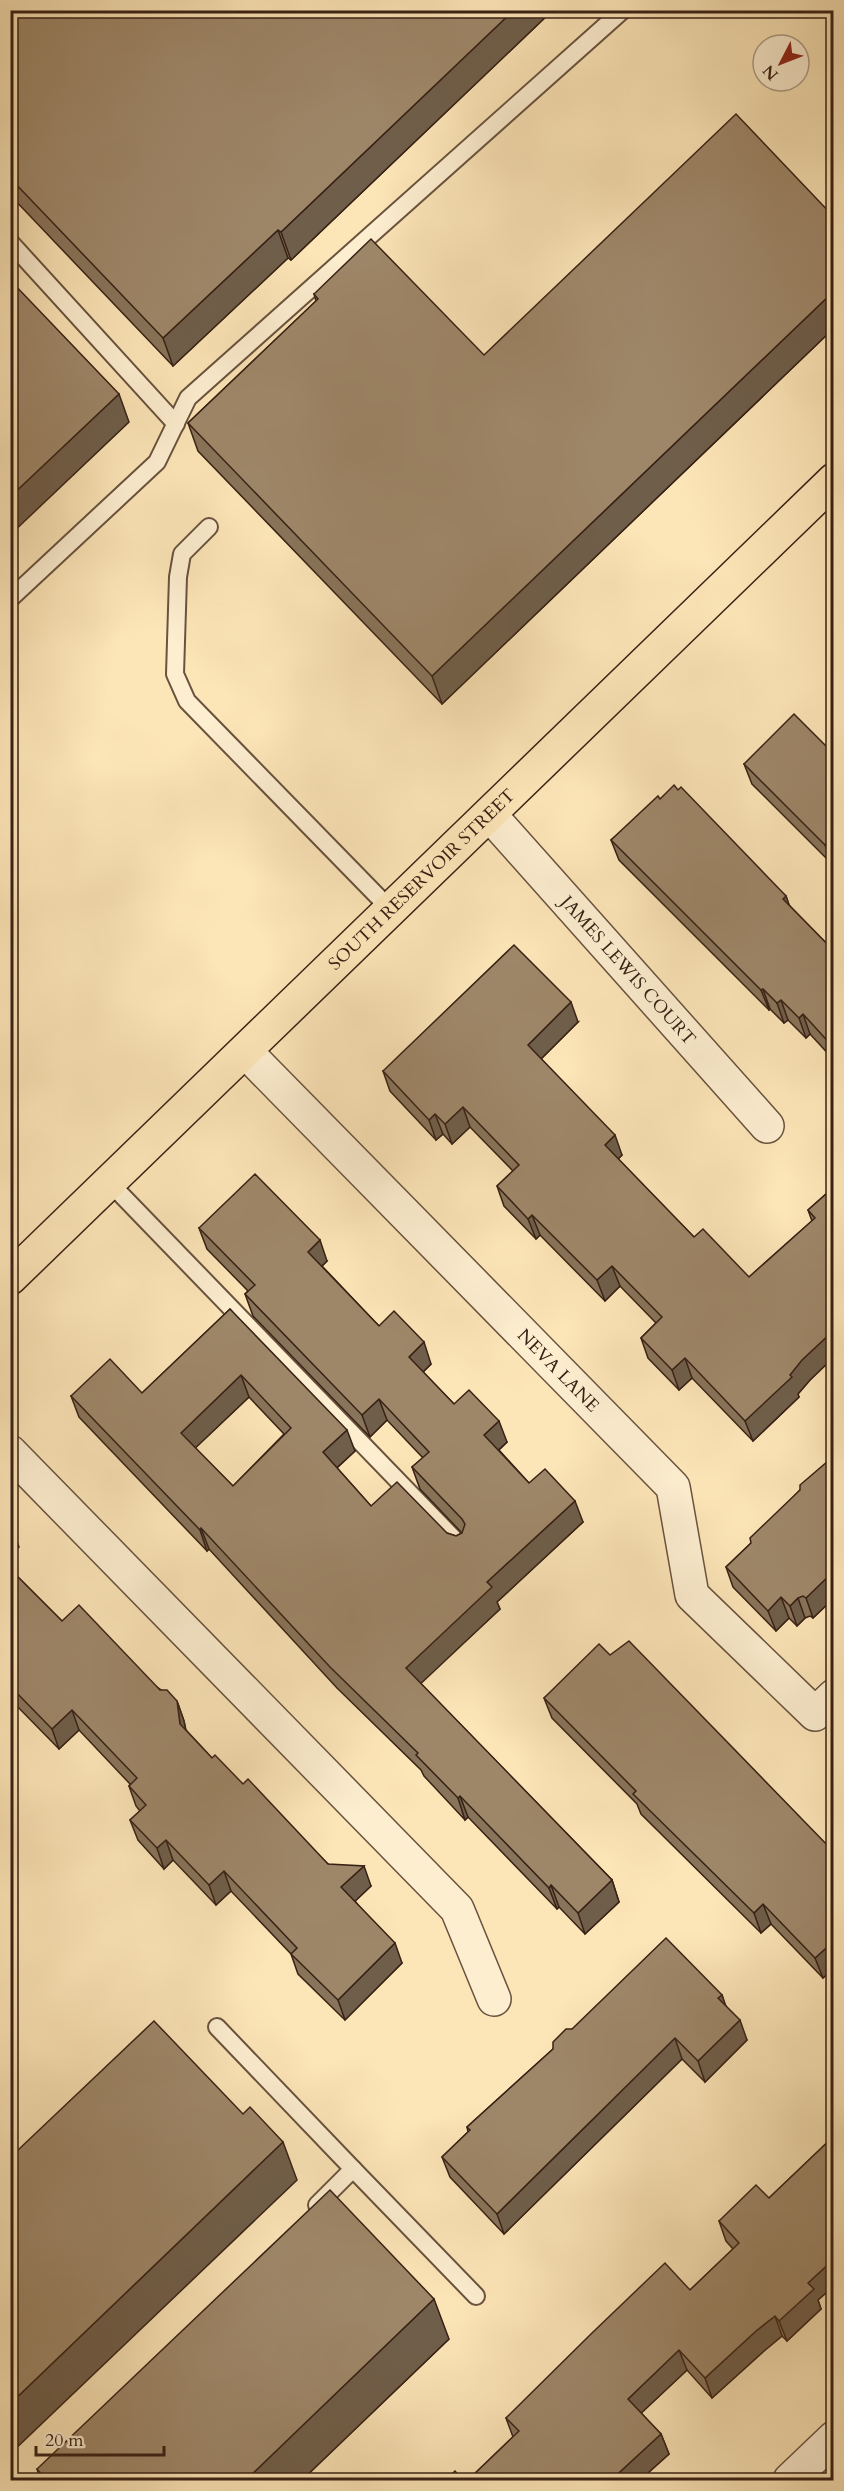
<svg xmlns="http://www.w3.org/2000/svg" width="844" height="2491" font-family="Cardo,serif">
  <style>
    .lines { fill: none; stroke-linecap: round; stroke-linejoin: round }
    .lane-casing { stroke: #69523e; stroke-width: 20 }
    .street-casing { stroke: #69523e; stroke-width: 36 }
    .primary-casing { stroke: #382115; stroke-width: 36 }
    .lane { stroke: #fdeed0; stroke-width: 16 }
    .street { stroke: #fdeed0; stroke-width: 33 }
    .primary { stroke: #fce5b7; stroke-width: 33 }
    .wall { fill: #88745a; stroke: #382115; stroke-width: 1.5; fill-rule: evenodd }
    .shaded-wall { fill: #6f5e4a; stroke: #382115; stroke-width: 1.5 }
    .building { fill: #9e8769; stroke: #382115; stroke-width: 1.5; fill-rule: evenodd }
    .labels { text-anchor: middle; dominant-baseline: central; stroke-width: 4.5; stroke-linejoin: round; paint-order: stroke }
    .street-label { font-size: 18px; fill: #382115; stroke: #fdeed0 }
  </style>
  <rect width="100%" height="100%" fill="#fce5b7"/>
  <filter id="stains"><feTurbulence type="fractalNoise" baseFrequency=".00333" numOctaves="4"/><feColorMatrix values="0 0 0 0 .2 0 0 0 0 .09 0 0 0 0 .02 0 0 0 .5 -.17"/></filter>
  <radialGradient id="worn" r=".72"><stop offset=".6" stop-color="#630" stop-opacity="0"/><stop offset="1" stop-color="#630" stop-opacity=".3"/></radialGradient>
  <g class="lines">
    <g class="lane-casing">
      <g id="lane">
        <polyline points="10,242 176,424"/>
        <polyline points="209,527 182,554 178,577 175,674 187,701 391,910"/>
        <polyline points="10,599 157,462 188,398 623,10"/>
        <polyline points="110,1183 462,1547"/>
        <polyline points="217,2027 353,2169 317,2205"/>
        <polyline points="353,2169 476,2296"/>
      </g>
    </g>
    <g class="street-casing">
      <g id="street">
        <path id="s1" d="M490,815L767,1126"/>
        <path id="s2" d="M246,1052L673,1487L692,1595L815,1714L834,1696"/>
        <polyline points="10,1452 457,1909 494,1999"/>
        <polyline points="790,2480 834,2438"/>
      </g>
    </g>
    <g class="primary-casing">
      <g id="primary">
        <path id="s3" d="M10,1278L834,480"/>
      </g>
    </g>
    <use href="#lane" class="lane"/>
    <use href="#street" class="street"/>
    <use href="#primary" class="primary"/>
  </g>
  <g class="wall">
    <polygon points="10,10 553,10 291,260 288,258 173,366 10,195"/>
    <polygon points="834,217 834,328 442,704 198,451 188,423 316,301 314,294 484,355"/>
    <polygon points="834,754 834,864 833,865 752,784 744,764"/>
    <polygon points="660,799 786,896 789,905 834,951 834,1060 810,1034 806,1038 788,1020 784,1023 770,1009 769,1010 619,860 611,840"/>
    <polygon points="578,1022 541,1059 622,1155 618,1159 694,1237 749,1277 812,1221 808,1210 834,1187 834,1357 810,1380 798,1394 799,1397 753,1441 692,1378 679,1390 648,1358 641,1338 656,1323 620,1286 605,1301 540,1235 536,1239 504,1206 497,1186 513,1171 470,1127 452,1144 443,1134 436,1140 390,1091 383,1071"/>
    <path d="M199,1228L327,1261L322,1266L379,1326L431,1364L423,1372L454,1404L507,1442L499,1450L529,1483L583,1522L497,1602L500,1609L420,1683L612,1880L619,1902L585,1934L559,1907L557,1909L468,1817L465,1820L424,1776L421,1770L337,1688L209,1549L207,1551L79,1417L71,1396L142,1393L230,1309L355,1451L337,1468L371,1506L447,1533L456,1536L462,1533L420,1489L412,1467L423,1458L387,1420L370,1437L253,1316L245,1294L248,1291L207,1249ZM249,1397L284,1434L233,1486L195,1448Z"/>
    <polygon points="834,1456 834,1598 813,1618 810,1616 805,1618 797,1626 789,1618 776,1631 733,1587 726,1567 751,1543 800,1490"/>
    <polygon points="10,1569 62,1621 177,1701 184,1721 186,1730 212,1758 243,1784 328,1864 371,1886 355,1901 402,1963 345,2020 298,1974 291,1954 231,1891 216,1905 173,1860 164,1869 138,1840 130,1820 140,1811 136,1806 129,1786 130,1784 79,1730 59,1749 10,1699"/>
    <polygon points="610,1655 834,1852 834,1968 823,1978 771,1924 761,1933 641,1814 637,1804 552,1718 544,1698"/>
    <polygon points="722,1995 725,2005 747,2040 705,2082 682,2059 504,2234 450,2177 442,2157 468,2132 467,2127 553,2049 572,2029"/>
    <polygon points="834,2136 834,2286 818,2300 821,2309 787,2341 782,2336 764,2351 712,2398 687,2370 641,2413 661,2434 669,2454 639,2481 467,2481 513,2437 506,2418 690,2290 733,2249 726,2241 719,2221 769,2198"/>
    <polygon points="449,2339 301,2481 41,2481 37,2469"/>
  </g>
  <g class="shaded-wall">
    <polygon points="514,10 553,10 291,260 281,232"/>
    <polygon points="278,230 288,258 173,366 163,338"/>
    <polygon points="834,291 834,328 442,704 432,676"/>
    <polygon points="119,394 129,422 10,535 10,497"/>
    <polygon points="834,837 834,864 833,865 825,845"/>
    <polygon points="786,896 793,916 783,899"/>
    <polygon points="763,989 770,1009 769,1010 761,990"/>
    <polygon points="781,1000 788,1020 784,1023 777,1003"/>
    <polygon points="571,1002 578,1022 535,1065 528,1045"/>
    <polygon points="803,1014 810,1034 806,1038 799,1018"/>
    <polygon points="463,1107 470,1127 452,1144 445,1124"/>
    <polygon points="435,1114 443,1134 436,1140 429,1120"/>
    <polygon points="615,1135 622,1155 612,1165 605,1145"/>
    <polygon points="532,1215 540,1235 536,1239 528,1219"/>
    <polygon points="320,1240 327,1261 315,1273 308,1252"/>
    <polygon points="612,1266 620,1286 605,1301 597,1280"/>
    <polygon points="834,1330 834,1357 810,1380 798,1394 799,1397 753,1441 745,1421 802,1360"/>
    <polygon points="424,1342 431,1364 417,1378 409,1357"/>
    <polygon points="685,1358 692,1378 679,1390 672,1370"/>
    <polygon points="241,1375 249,1397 189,1454 181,1433"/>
    <polygon points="379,1399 387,1420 370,1437 362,1415"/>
    <polygon points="499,1421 507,1442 492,1456 484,1435"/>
    <polygon points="347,1430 355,1451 331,1473 323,1452"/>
    <polygon points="575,1501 583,1522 497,1602 500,1609 414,1690 406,1668 487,1582"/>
    <polygon points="12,1527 19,1547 10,1555 10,1528"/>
    <polygon points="201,1528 209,1549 207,1551 200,1530"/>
    <polygon points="834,1564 834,1598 813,1618 806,1598"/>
    <polygon points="781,1597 789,1618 776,1631 768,1611"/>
    <polygon points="798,1598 805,1618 797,1626 790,1606"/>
    <polygon points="177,1701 184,1721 188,1744 180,1724"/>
    <polygon points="72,1710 79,1730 59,1749 52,1729"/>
    <polygon points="460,1796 468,1817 465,1820 458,1798"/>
    <polygon points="166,1840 173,1860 164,1869 157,1848"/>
    <polygon points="364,1866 371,1886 349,1907 341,1887"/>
    <polygon points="224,1871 231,1891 216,1905 209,1885"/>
    <polygon points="612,1880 619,1902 585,1934 578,1913"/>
    <polygon points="551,1885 559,1907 557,1909 549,1888"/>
    <polygon points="763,1904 771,1924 761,1933 754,1913"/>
    <polygon points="834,1941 834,1968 823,1978 815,1958"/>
    <polygon points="395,1943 402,1963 345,2020 338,2000"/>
    <polygon points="722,1995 729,2015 718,1998"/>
    <polygon points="740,2020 747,2040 705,2082 698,2061"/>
    <polygon points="675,2038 682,2059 504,2234 497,2214"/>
    <polygon points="283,2142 297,2180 10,2454 10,2404"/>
    <polygon points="834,2237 834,2254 829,2242"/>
    <polygon points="834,2259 834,2286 818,2300 821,2309 787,2341 779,2321 808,2283"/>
    <polygon points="434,2299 449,2339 301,2481 245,2481"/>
    <polygon points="775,2316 782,2336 764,2351 712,2398 705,2378 756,2331"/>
    <polygon points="679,2350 687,2370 635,2419 628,2399"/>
    <polygon points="661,2434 669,2454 639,2481 610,2481"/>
  </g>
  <g class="building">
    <polygon points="10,10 514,10 281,232 278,230 163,338 10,178"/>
    <polygon points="736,114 834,217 834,291 432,676 188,423 318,299 314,294 371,239 484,355"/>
    <polygon points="10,280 119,394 10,497"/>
    <polygon points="794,714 834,754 834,837 825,845 744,764"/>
    <polygon points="674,785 678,790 681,787 786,896 783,899 834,951 834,1048 803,1014 799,1018 781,1000 777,1003 763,989 761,990 611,840 658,796 660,799"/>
    <polygon points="514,945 571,1002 528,1045 615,1135 605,1145 694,1237 703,1229 749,1277 815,1218 808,1210 834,1187 834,1330 802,1360 790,1375 792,1377 745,1421 685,1358 672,1370 641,1338 662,1317 612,1266 597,1280 532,1215 528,1219 497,1186 519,1165 463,1107 445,1124 435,1114 429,1120 383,1071"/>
    <path d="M255,1174L320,1240L308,1252L379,1326L394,1311L424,1342L409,1357L454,1404L469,1390L499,1421L484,1435L529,1483L545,1469L575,1501L487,1582L492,1587L406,1668L612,1880L578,1913L551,1885L549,1888L460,1796L458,1798L416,1755L418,1753L330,1667L201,1528L200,1530L71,1396L110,1359L142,1393L230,1309L347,1430L323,1452L371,1506L397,1482L447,1533L456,1536L462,1533L465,1524L462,1519L412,1467L429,1452L379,1399L362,1415L245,1294L255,1285L199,1228ZM241,1375L291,1428L233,1486L181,1433Z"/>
    <polygon points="834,1456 834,1564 830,1567 834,1570 834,1571 806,1598 803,1596 798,1598 790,1606 781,1597 768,1611 726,1567 751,1543 750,1538 800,1490 800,1485"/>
    <polygon points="10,1569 62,1621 79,1605 160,1690 167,1690 177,1701 180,1724 212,1758 215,1755 243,1784 248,1779 328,1864 364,1866 341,1887 395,1943 338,2000 291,1954 297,1948 224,1871 209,1885 166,1840 157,1848 130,1820 146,1805 129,1786 137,1778 72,1710 52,1729 10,1686"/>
    <polygon points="629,1641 834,1852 834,1941 815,1958 763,1904 754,1913 633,1794 636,1791 544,1698 599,1644 610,1655"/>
    <polygon points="666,1938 722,1995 718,1998 740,2020 698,2061 675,2038 497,2214 442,2157 470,2130 467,2127 553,2049 553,2042 566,2029 572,2029"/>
    <polygon points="154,2021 243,2114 250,2107 283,2142 10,2404 10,2144 17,2151"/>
    <polygon points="834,2136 834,2237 829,2242 834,2246 834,2259 808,2283 814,2289 779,2321 775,2316 756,2331 705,2378 679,2350 628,2399 661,2434 610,2481 467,2481 519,2431 506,2418 592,2333 665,2263 690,2290 739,2243 719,2221 756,2185 769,2198"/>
    <polygon points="330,2190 434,2299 245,2481 47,2481 37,2469"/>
    <polygon points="455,2471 463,2481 444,2481"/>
  </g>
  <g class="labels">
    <g class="street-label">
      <text stroke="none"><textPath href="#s3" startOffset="573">SOUTH RESERVOIR STREET</textPath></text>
      <text stroke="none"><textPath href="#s1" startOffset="208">JAMES LEWIS COURT</textPath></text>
      <text stroke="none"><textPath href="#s2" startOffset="446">NEVA LANE</textPath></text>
    </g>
  </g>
  <rect width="844" height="2491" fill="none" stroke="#fce5b7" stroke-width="36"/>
  <rect x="12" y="12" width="820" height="2467" fill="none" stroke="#382115" stroke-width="3"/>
  <rect x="18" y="18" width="808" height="2455" fill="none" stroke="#382115" stroke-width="1.5"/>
  <g transform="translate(781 63) rotate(228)"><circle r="28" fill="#fdeed0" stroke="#ae9c85" stroke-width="1.5"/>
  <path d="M0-4.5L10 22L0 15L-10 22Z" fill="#8f2418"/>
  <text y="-9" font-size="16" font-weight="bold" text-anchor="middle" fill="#382115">N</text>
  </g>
  <path d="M36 2446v9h128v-9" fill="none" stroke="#382115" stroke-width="3"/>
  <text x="45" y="2446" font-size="18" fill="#382115" stroke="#fdeed0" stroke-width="4.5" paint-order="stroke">20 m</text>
  <rect width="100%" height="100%" filter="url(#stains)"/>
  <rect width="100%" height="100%" fill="url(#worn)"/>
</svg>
